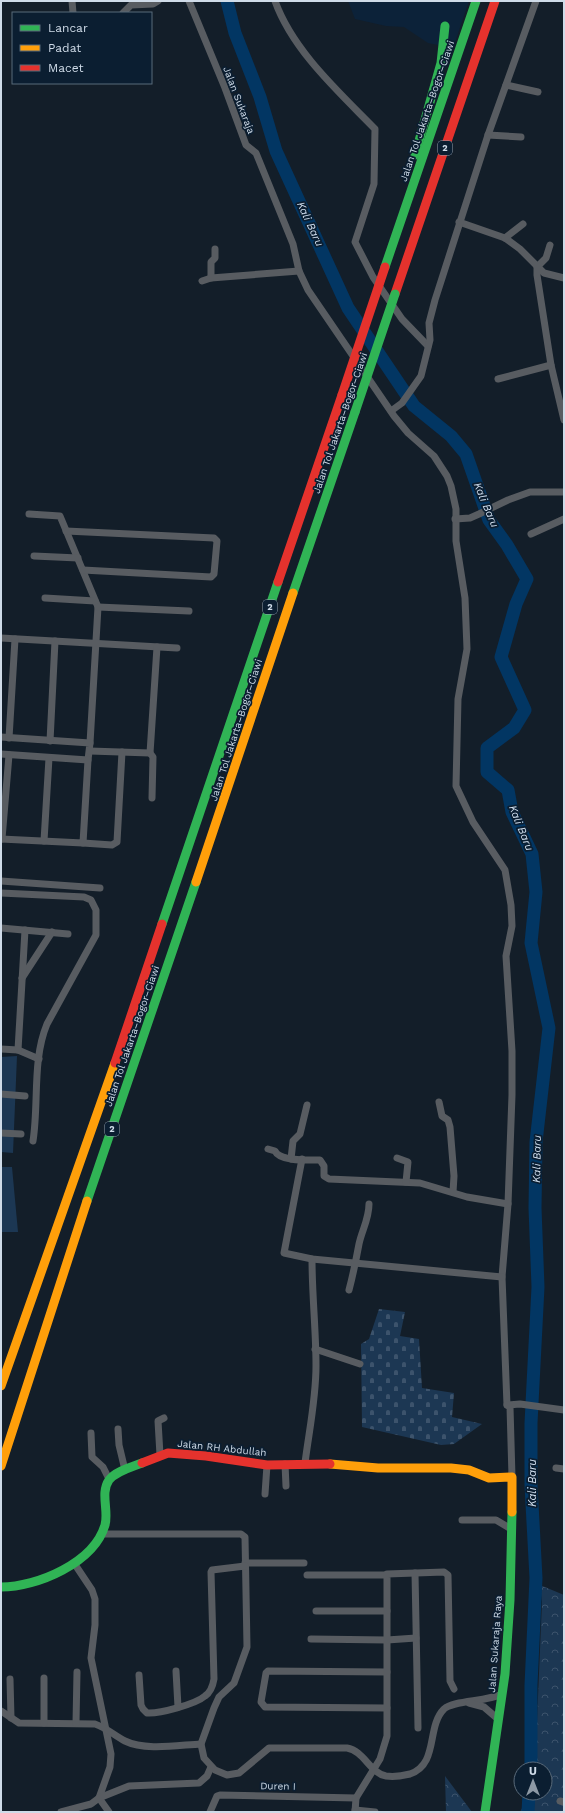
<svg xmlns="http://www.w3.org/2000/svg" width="565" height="1813" font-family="'Work Sans',sans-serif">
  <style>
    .built { fill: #0c2239 }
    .green { fill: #1c3753 }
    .forest { fill: url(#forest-crowns) }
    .cemetery { fill: url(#cemetery-stones) }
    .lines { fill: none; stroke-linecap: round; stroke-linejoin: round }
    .river { stroke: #023663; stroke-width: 13 }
    .street { stroke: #585c61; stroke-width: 7 }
    .fast { stroke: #30b455; stroke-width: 9 }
    .slow { stroke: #ff9f0a; stroke-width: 9 }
    .jam { stroke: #e5322d; stroke-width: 9 }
    .fast-bridge { stroke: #30b455; stroke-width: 9 }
    .jam-bridge { stroke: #e5322d; stroke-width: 9 }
    .labels { text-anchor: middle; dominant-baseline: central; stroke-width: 3.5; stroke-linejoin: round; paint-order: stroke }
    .shield { fill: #0b1e31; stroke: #94a2b1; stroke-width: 1 }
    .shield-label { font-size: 9px; font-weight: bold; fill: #cfdbe8 }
    .street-label { font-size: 10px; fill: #cfdbe8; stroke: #0b1e31 }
    .water-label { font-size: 11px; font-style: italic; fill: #d1dfef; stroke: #0b1e31 }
  </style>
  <defs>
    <pattern id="forest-crowns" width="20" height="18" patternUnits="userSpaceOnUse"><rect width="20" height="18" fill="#1c3753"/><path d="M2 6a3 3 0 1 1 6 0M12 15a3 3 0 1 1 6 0" fill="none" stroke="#3c536c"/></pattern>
    <pattern id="cemetery-stones" width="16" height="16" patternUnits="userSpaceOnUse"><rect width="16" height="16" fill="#1c3753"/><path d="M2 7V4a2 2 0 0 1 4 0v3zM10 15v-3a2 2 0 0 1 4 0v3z" fill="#3c536c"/></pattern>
  </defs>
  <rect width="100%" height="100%" fill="#131e29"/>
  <polygon class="built" points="348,1 469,1 453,48 428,43 404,27 386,26 355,19"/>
  <g class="green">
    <polygon points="17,1056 13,1153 1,1152 1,1057"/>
    <polygon points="1,1167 12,1167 18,1232 1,1232"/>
  </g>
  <g class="forest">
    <polygon points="540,1585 564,1595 564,1812 520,1812 530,1793 545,1793 545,1769 535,1769 542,1602"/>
    <polygon points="445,1776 472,1812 446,1812"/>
  </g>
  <polygon class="cemetery" points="379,1309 405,1312 400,1336 419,1339 422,1388 454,1393 452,1417 482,1424 454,1444 441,1445 362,1427 361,1344 369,1339"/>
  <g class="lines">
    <g class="river">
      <polyline points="227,1 235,33 260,97 276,151 348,308 414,406 451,436 466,454 489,520 507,545 527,579 516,604 501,657 525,710 514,728 487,748 487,772 508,790 512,812 532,854 536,892 531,943 549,1028 536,1142 535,1208 538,1287 531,1423 531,1485 536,1578 531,1685 531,1769"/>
      <polyline points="528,1812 529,1793"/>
    </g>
    <g class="street">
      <polyline points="72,1 73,13"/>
      <polyline points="189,1 225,88 246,145 256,153 293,244 299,271 308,290 394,416 408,433 434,456 447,476 451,486 456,509 456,541 465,598 467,649 458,699 456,786 473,822 505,870 511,905 512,926 506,956 512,1051 512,1095 508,1204 502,1277 507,1405 510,1407 512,1477"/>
      <path d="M275,1C293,51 339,92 375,129L374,184L355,242L373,277L402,319L428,346"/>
      <polyline points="123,13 131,5 153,4 158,1"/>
      <polyline points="506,85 538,92"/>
      <polyline points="488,135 521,137"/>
      <polyline points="459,222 505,238 520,249 544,273 564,278"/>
      <polyline points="505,238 523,224"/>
      <polyline points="550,245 546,258 537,267 537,275 551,365 564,420"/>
      <polyline points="211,278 211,262 215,258 215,249"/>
      <polyline points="202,281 211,278 299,271"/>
      <polyline points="498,379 551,365"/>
      <polyline points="391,411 402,403 421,376 430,340 429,323 435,300 488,135 536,1"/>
      <polyline points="29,514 60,516 98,607 90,743"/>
      <polyline points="455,519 470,518 479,514 508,500 530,492 564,492"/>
      <polyline points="66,531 214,538 217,541 214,574 211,577 83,570"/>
      <polyline points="531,534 564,519"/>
      <polyline points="34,556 78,558"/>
      <polyline points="45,598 95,601"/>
      <polyline points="98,607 189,611"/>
      <polyline points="1,638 177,648"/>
      <polyline points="1,737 90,743 88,760 1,754"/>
      <polyline points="9,738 15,639"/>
      <polyline points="50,741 55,641"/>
      <polyline points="90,751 150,753"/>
      <polyline points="152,798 153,757 150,753 157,647"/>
      <polyline points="1,839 83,843 88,760"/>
      <polyline points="2,839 9,755"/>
      <polyline points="44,841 49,758"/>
      <polyline points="83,843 112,845 117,842 122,752"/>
      <polyline points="1,881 100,888"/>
      <path d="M1,893L84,897L91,900L96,910V935L47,1024C32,1060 39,1103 33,1141"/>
      <polyline points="1,928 68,934"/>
      <polyline points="22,978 52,932"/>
      <polyline points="1,1049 18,1050 39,1059"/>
      <polyline points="18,1050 25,930"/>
      <polyline points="1,1094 25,1096"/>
      <polyline points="439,1102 442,1116 448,1120 450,1127 454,1176 453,1192"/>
      <polyline points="1,1133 21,1134"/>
      <path d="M268,1149L275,1151C280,1162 309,1160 320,1160L324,1166V1176L329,1179L420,1183L467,1197L508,1204"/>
      <polyline points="397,1158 408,1162 406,1182"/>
      <polyline points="291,1159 293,1141 300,1134 307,1105"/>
      <polyline points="302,1159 284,1253 312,1259 502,1277"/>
      <path d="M349,1290C353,1275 356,1260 359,1244C362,1230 369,1219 369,1204"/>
      <polyline points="315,1349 360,1364"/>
      <polyline points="507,1405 520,1404 564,1410"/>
      <polyline points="118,1429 119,1445 125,1470"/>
      <polyline points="91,1433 92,1457 103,1467 109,1479"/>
      <polyline points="160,1455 158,1421 164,1418"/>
      <path d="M305,1463C309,1431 316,1399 316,1366C316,1330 312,1295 312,1259"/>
      <polyline points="285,1464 286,1486"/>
      <polyline points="556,1468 564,1469"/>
      <polyline points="265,1494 267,1465"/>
      <polyline points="462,1520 496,1520 511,1529"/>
      <path d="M103,1534H241L245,1537L247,1647L234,1683L219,1697L214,1708L201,1744L204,1758L215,1770L227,1775L239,1773L269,1748H347C364,1751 370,1773 386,1776C394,1777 402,1776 410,1774C439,1764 426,1727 444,1709C454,1700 486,1702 502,1694"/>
      <polyline points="74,1563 92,1590 95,1599 95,1625 91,1658 111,1754 110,1767 99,1798 109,1812"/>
      <polyline points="245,1563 304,1563"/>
      <polyline points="415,1573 418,1728"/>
      <polyline points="307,1575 386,1575"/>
      <polyline points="316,1611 387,1611"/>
      <polyline points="311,1639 387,1640 416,1638"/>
      <polyline points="176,1671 178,1707"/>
      <polyline points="387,1672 268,1671 266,1673 261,1702 265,1707 387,1708"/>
      <path d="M139,1675L141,1705L143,1709L147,1713C159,1714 196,1704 205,1696C211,1692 213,1685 214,1679L211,1572L212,1570L245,1566"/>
      <polyline points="10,1679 11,1718"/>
      <polyline points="469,1703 484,1707 498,1719"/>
      <path d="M1,1711L19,1723L95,1724C107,1728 115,1736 125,1741C145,1751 179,1745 201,1744"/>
      <polyline points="44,1723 44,1678"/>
      <polyline points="76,1723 77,1672"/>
      <polyline points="560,1801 564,1802"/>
      <polyline points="355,1810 375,1812"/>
      <polyline points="61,1812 91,1804 99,1798 129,1786 199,1783 207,1776 211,1767"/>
      <polyline points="210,1812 217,1796 220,1795 356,1798"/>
      <polyline points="355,1812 356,1798 380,1759 387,1736 387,1574 444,1572 448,1575 450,1681 454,1689"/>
    </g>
    <g class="fast">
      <polyline points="415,155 441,63 445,26"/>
      <polyline points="385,267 476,1"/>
      <polyline points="293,593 355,412"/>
      <polyline points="162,924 278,582"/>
      <polyline points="87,1201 196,882"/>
      <path d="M1,1587C37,1587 94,1563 105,1525C109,1511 100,1493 109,1480C116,1471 132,1467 142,1463"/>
      <polyline points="485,1812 505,1674 510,1600 512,1512"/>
    </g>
    <g class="slow">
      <polyline points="196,882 293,593"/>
      <polyline points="1,1386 115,1063"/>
      <polyline points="330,1464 378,1468 451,1468 469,1470 489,1478 512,1477 512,1512"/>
      <polyline points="1,1466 87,1201"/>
    </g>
    <g class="jam">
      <polyline points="395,294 495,1"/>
      <polyline points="278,582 342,395"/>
      <polyline points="115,1063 162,924"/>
      <polyline points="142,1463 168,1453 206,1456 267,1465 330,1464"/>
    </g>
    <polyline class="fast-bridge" points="355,412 395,294"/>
    <polyline class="jam-bridge" points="342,395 385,267"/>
  </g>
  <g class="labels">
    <g class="shield">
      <rect x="438" y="141" width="14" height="14" rx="3"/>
      <rect x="263" y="600" width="14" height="14" rx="3"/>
      <rect x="105" y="1122" width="14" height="14" rx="3"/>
    </g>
    <g class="shield-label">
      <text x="445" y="148">2</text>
      <text x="270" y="607">2</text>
      <text x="112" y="1129">2</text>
    </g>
    <g class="street-label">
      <text transform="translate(239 100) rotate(69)">Jalan Sukaraja</text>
      <text transform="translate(427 111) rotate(-71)">Jalan Tol Jakarta–Bogor–Ciawi</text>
      <text transform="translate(340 423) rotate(-71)">Jalan Tol Jakarta–Bogor–Ciawi</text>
      <text transform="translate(236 730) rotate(-72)">Jalan Tol Jakarta–Bogor–Ciawi</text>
      <text transform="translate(132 1036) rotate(-71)">Jalan Tol Jakarta–Bogor–Ciawi</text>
      <text transform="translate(222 1448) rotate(6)">Jalan RH Abdullah</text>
      <text transform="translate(495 1644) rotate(-86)">Jalan Sukaraja Raya</text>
      <text transform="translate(278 1786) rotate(1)">Duren I</text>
    </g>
    <g class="water-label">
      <text transform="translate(310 224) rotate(65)">Kali Baru</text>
      <text transform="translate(486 505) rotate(67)">Kali Baru</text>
      <text transform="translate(521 828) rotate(68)">Kali Baru</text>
      <text transform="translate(537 1159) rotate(-89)">Kali Baru</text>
      <text transform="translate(532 1483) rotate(-90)">Kali Baru</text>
    </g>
  </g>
  <rect width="565" height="1813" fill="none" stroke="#cfdbe8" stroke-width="4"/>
  <rect x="12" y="12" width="140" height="72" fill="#0b1e31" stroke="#596a7a"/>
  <rect x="20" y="25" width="20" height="6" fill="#30b455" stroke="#596a7a"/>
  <text x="48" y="32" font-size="12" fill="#cfdbe8">Lancar</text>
  <rect x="20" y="45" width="20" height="6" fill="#ff9f0a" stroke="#596a7a"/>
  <text x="48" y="52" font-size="12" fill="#cfdbe8">Padat</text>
  <rect x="20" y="65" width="20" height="6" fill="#e5322d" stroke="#596a7a"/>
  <text x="48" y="72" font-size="12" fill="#cfdbe8">Macet</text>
  <g transform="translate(533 1781)"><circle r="19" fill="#0b1e31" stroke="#596a7a"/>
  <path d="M0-3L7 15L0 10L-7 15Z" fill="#8d99a5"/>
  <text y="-6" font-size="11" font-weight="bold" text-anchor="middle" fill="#cfdbe8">U</text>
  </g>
</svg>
